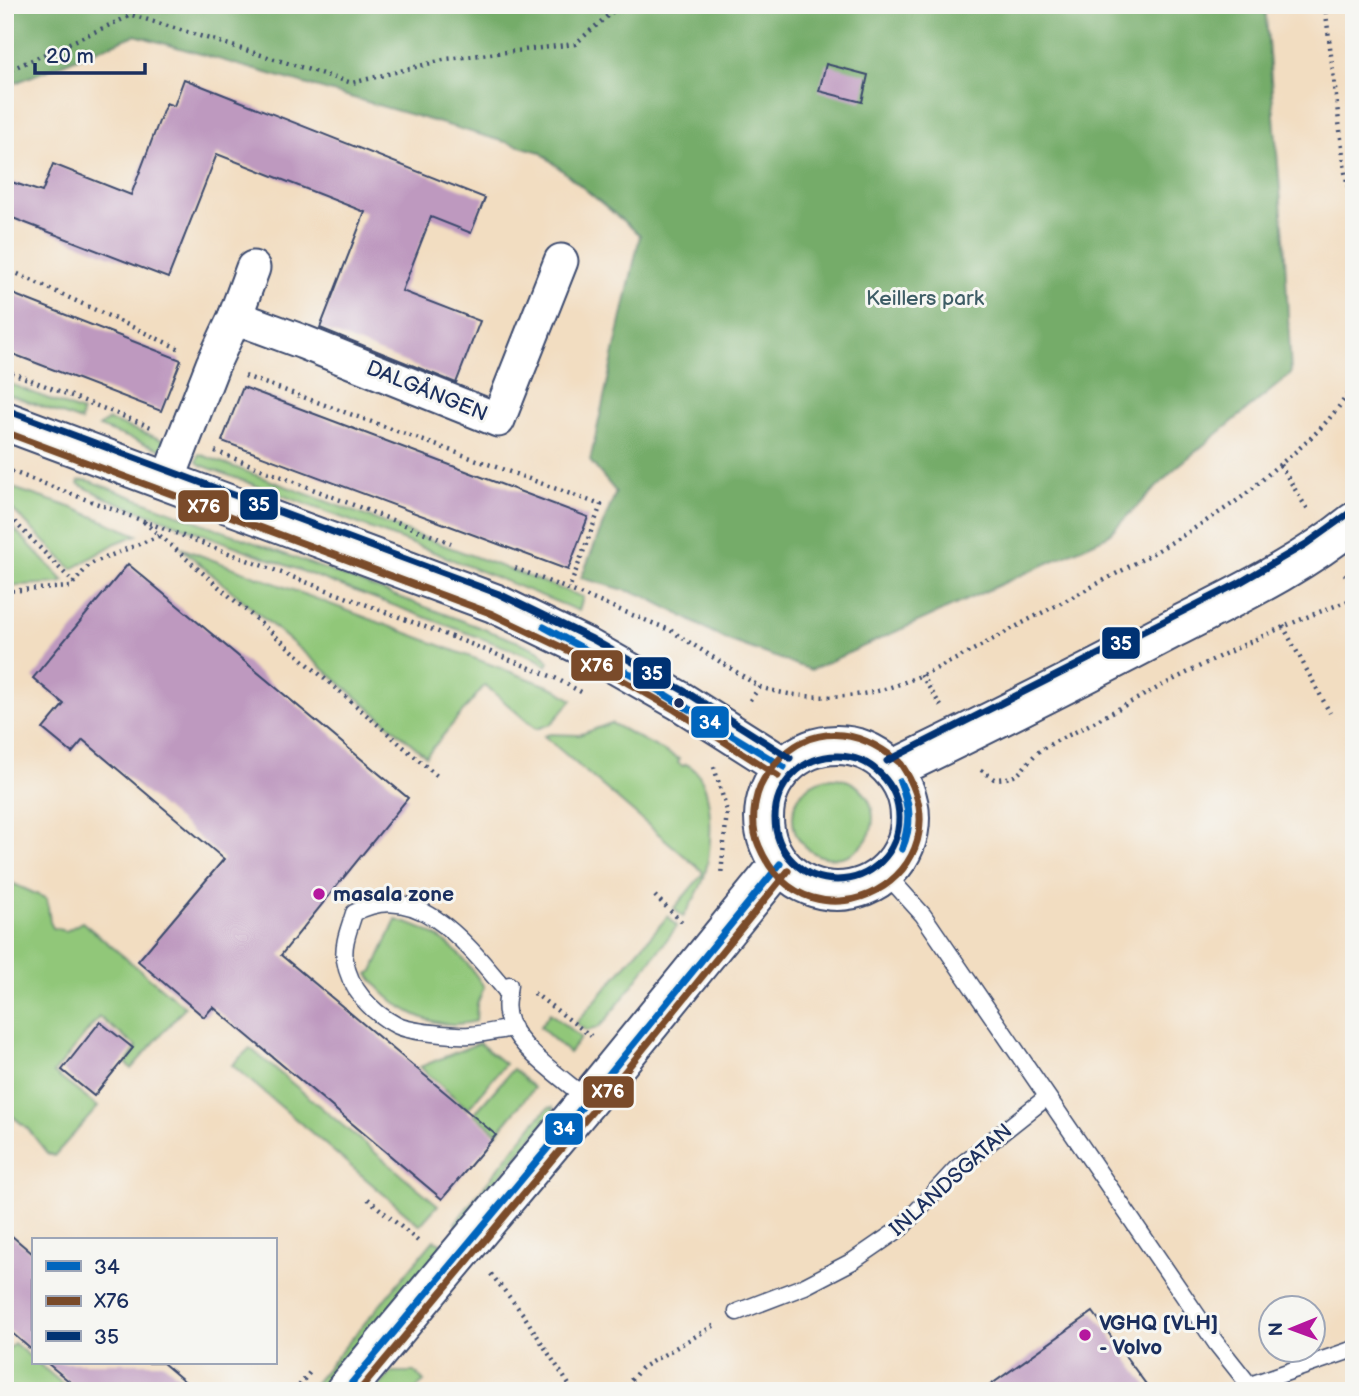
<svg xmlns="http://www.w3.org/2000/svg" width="1359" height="1396" font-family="'Balsamiq Sans',sans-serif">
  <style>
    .green { fill: #91c779; stroke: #567b6c; stroke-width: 2 }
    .forest { fill: #74ac69; stroke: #486e64; stroke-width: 2 }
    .building { fill: #be99bf }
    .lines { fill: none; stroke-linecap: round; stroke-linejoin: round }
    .service-casing { stroke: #3b496d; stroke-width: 19 }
    .minor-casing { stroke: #3b496d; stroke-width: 37 }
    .tertiary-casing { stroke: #3b496d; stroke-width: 42 }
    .path { stroke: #3b496d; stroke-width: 4.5; stroke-dasharray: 2 5; stroke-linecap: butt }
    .service { stroke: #fff; stroke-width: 16 }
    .minor { stroke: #fff; stroke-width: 33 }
    .tertiary { stroke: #fff; stroke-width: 38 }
    .bus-1-casing { stroke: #f6f6f2; stroke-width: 12 }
    .bus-2-casing { stroke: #f6f6f2; stroke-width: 12 }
    .bus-3-casing { stroke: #f6f6f2; stroke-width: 12 }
    .bus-1 { stroke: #0065bd; stroke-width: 7 }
    .bus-2 { stroke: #7a4b2a; stroke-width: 7 }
    .bus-3 { stroke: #003273; stroke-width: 7 }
    .bus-dot { fill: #1b2f5e; stroke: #f6f6f2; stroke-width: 2.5 }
    .poi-dot { fill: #b5179e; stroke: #f6f6f2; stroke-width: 2.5 }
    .labels { text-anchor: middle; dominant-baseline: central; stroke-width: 6; stroke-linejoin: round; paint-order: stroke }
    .park-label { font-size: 21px; fill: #3e5d66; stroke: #f6f6f2 }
    .street-label { font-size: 21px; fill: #1b2f5e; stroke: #f6f6f2 }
    .poi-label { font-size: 21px; font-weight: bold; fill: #1b2f5e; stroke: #f6f6f2; text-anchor: start }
    .line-badge { stroke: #f6f6f2; stroke-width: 2.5 }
    .badge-label { font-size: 19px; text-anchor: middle; font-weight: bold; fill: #fff }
  </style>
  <rect width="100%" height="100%" fill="#f6f6f2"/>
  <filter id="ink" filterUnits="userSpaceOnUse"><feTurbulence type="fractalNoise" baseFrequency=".0143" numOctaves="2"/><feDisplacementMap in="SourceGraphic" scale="14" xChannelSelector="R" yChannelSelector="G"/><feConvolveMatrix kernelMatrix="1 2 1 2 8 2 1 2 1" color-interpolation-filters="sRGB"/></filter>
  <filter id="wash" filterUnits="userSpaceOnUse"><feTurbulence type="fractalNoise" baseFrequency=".00686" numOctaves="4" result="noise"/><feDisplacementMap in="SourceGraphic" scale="28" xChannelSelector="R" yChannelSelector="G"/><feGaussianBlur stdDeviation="1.57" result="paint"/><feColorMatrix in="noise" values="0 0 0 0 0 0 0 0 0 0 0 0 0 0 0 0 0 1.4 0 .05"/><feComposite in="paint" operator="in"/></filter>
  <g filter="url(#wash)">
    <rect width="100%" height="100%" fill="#f2ddc1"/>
    <g class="green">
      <polygon points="5,382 82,412 81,421 5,393"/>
      <polygon points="108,420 171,443 165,451 99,427"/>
      <polygon points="199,454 583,597 579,611 431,551 201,465 197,462"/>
      <polygon points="87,480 524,644 540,651 549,662 547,666 537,659 106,498 78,484 79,481"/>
      <polygon points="7,486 73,508 137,535 116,543 72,569 12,509 5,500"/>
      <polygon points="5,519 64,581 59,583 5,586"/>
      <polygon points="181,548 556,689 572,700 551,724 536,729 485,685 426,756"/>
      <path d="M611,723L679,759L678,763L683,766L686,764C718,778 713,855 702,883C697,895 690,906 683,917L674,908L702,875V871L544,736L550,734L579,735Z"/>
      <circle cx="833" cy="818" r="40"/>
      <polygon points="5,880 47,899 50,922 53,928 66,931 82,922 185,1007 131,1069 126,1063 137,1047 99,1017 54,1073 98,1107 54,1156 47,1153 28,1129 5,1110"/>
      <polygon points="668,916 677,926 606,1020 597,1028 586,1031 576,1023"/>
      <path d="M396,920C440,931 460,950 484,987L477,1004L476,1021C435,1033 391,1008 368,974L373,971Z"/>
      <polygon points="550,1013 581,1038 569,1053 540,1027"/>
      <polygon points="479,1043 505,1064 468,1109 420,1067"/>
      <polygon points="250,1048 438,1205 420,1225 232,1065"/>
      <polygon points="513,1069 534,1088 497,1133 474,1114"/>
      <polygon points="553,1107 554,1111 459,1226 456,1226 455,1223 535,1122 548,1108"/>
      <polygon points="434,1240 441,1243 441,1248 411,1288 324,1391 308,1391"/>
      <polygon points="14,1343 33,1359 33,1363 38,1363 71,1391 47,1391 43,1388 40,1391 5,1391 5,1353"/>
      <polygon points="392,1372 415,1372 424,1382 413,1391 375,1391"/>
    </g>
    <polygon class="forest" points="5,5 1265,5 1284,238 1291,374 1178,466 1106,537 811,670 725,639 643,595 581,578 616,492 590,461 640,235 540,152 135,35 5,87"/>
    <g id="blocks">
      <g class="building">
        <polygon points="826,64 868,75 862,102 819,91"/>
        <polygon points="184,79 485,198 471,233 431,217 402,291 480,321 456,383 320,328 365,212 217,154 168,278 5,215 5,180 42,192 53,164 131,195 166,103 174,106"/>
        <polygon points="5,291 181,360 161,411 5,351"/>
        <polygon points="243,387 588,517 568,570 222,441"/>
        <polygon points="128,564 408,798 281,955 496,1135 442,1199 213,1007 204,1017 138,961 224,859 83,740 72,753 43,729 64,704 33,678"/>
        <polygon points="100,1022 133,1048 94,1096 62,1070"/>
        <polygon points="5,1230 33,1254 33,1351 5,1327"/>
        <polygon points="1093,1312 1151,1391 982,1391"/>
        <polygon points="47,1363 163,1363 196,1391 81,1391"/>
      </g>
    </g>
  </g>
  <g filter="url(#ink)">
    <use href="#blocks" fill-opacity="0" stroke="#3b496d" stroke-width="2"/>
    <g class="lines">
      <g class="service-casing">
        <g id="service">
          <polyline points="885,873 923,915 1216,1343 1254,1391"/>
          <path d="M509,985C507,998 504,1010 510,1023C522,1052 564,1079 588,1100"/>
          <path d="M508,993C472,950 418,876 354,913C350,927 342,944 345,960C349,988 371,1012 396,1025C409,1032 455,1036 470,1035C484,1034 499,1030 513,1028"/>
          <polyline points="737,1312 805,1286 853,1261 901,1228 956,1169 1047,1097"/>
          <polyline points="1250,1385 1354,1349"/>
        </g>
      </g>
      <g class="minor-casing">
        <g id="minor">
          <polyline points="235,317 303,342 498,420 561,261"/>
          <polyline points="167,482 213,364 235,317 253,268"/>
        </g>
      </g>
      <g class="tertiary-casing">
        <g id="tertiary">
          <polyline points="5,421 494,603 587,648 680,701 784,767"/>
          <circle cx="837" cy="818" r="73"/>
          <path d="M892,770C987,724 1081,677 1174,628C1236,596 1300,566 1354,522"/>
          <polyline points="345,1391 588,1100 780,864"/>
        </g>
      </g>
      <g class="path">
        <polyline points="1325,5 1345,172 1354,215"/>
        <polyline points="5,72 132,15 352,83 447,59 575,44 620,5"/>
        <polyline points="5,268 182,350"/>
        <polyline points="5,370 151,427"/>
        <polyline points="245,376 601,505 569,589"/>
        <polyline points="215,451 451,543"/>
        <polyline points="1280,465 1309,512"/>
        <polyline points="5,469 468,643 553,677 585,694"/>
        <polyline points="5,512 74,583"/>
        <polyline points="144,522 437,776"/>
        <path d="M515,568L670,630L760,687C795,699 845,700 881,690C933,675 983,644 1030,619C1098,584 1165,549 1229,506C1245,496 1260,482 1274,469C1306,444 1333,420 1354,384"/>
        <polyline points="1345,574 1354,589"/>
        <polyline points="5,591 70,587 90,564 159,536"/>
        <polyline points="1283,626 1330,713"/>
        <polyline points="921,675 941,706"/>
        <polyline points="750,700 760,687"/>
        <polyline points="714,767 727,811 721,875"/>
        <path d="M981,770L994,779C1024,778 1018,771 1037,753C1048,744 1066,737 1079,730C1168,682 1258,633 1354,599"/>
        <polyline points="655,896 683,923"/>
        <polyline points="534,993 591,1036"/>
        <polyline points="368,1199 419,1242"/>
        <polyline points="491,1274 523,1314 573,1391"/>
        <polyline points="295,1391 310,1372"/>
        <polyline points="622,1391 641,1368 715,1325"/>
      </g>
      <use href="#service" class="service"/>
      <use href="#minor" class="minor"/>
      <use href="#tertiary" class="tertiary"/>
      <g class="bus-1-casing">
        <g id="bus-1">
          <polyline points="544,627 636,677 784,767"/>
          <path d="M900,782C912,805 912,826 902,849"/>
          <path d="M900,782C910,809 910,822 902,849"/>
          <polyline points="345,1391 588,1100 780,864"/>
        </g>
      </g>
      <g class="bus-2-casing">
        <g id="bus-2">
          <polyline points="5,432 490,613 582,657 675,710 778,776"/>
          <path d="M899,762C851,722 799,724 764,779C753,797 750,826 759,846C808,962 976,876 901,764"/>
          <polyline points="359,1391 596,1107 788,871"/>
        </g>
      </g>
      <g class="bus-3-casing">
        <g id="bus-3">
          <polyline points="9,411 499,594 592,639 686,692 790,758"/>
          <circle cx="837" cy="818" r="62"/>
          <polyline points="887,761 1239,583 1306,544 1348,514"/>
        </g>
      </g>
      <use href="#bus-1" class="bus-1"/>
      <use href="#bus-2" class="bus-2"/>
      <use href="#bus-3" class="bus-3"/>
    </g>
  </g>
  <circle class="bus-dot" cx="679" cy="703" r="6"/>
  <g class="poi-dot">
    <circle cx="319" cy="894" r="7"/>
    <circle cx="1085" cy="1335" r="7"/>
  </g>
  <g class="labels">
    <g class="park-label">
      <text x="925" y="298">Keillers park</text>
    </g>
    <g class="street-label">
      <text transform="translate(427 391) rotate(22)">DALGÅNGEN</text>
      <text transform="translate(951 1180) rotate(-42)">INLANDSGATAN</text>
    </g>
    <g class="poi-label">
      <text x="333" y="894">masala zone</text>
      <text x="1099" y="1323">VGHQ [VLH]<tspan x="1099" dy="24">- Volvo</tspan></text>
    </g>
  </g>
  <g class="line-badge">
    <rect x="239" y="488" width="40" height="33" rx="7" fill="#003273"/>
    <rect x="177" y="489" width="53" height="34" rx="7" fill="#7a4b2a"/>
    <rect x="1101" y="626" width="40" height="34" rx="7" fill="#003273"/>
    <rect x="570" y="649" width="54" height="33" rx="7" fill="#7a4b2a"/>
    <rect x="632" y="656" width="40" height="34" rx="7" fill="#003273"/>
    <rect x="690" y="705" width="40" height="34" rx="7" fill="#0065bd"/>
    <rect x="582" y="1075" width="53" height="34" rx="7" fill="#7a4b2a"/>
    <rect x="544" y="1112" width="40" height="34" rx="7" fill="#0065bd"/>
  </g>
  <g class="badge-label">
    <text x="259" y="511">35</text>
    <text x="204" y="513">X76</text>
    <text x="1121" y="650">35</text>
    <text x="597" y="672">X76</text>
    <text x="652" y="680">35</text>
    <text x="710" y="729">34</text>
    <text x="608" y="1098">X76</text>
    <text x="564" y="1135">34</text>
  </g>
  <rect width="1359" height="1396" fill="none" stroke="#f6f6f2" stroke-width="28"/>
  <rect x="32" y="1238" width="245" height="126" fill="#f6f6f2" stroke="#9ea6b7" stroke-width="2"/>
  <rect x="46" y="1261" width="35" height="10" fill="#0065bd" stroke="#9ea6b7" stroke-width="2"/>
  <text x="94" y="1274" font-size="21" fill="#1b2f5e">34</text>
  <rect x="46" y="1296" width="35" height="10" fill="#7a4b2a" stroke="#9ea6b7" stroke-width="2"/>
  <text x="94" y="1308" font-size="21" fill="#1b2f5e">X76</text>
  <rect x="46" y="1331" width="35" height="10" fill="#003273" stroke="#9ea6b7" stroke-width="2"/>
  <text x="94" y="1344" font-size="21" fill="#1b2f5e">35</text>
  <g transform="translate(1292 1329) rotate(269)"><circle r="33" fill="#f6f6f2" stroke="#9ea6b7" stroke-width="2"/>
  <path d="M0-5L12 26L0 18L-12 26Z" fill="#b5179e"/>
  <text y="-10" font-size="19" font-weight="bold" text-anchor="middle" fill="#1b2f5e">N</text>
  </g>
  <path d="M35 63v10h110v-10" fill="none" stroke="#1b2f5e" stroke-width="3.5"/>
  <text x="46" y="63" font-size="21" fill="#1b2f5e" stroke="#f6f6f2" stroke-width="5" paint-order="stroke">20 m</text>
</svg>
